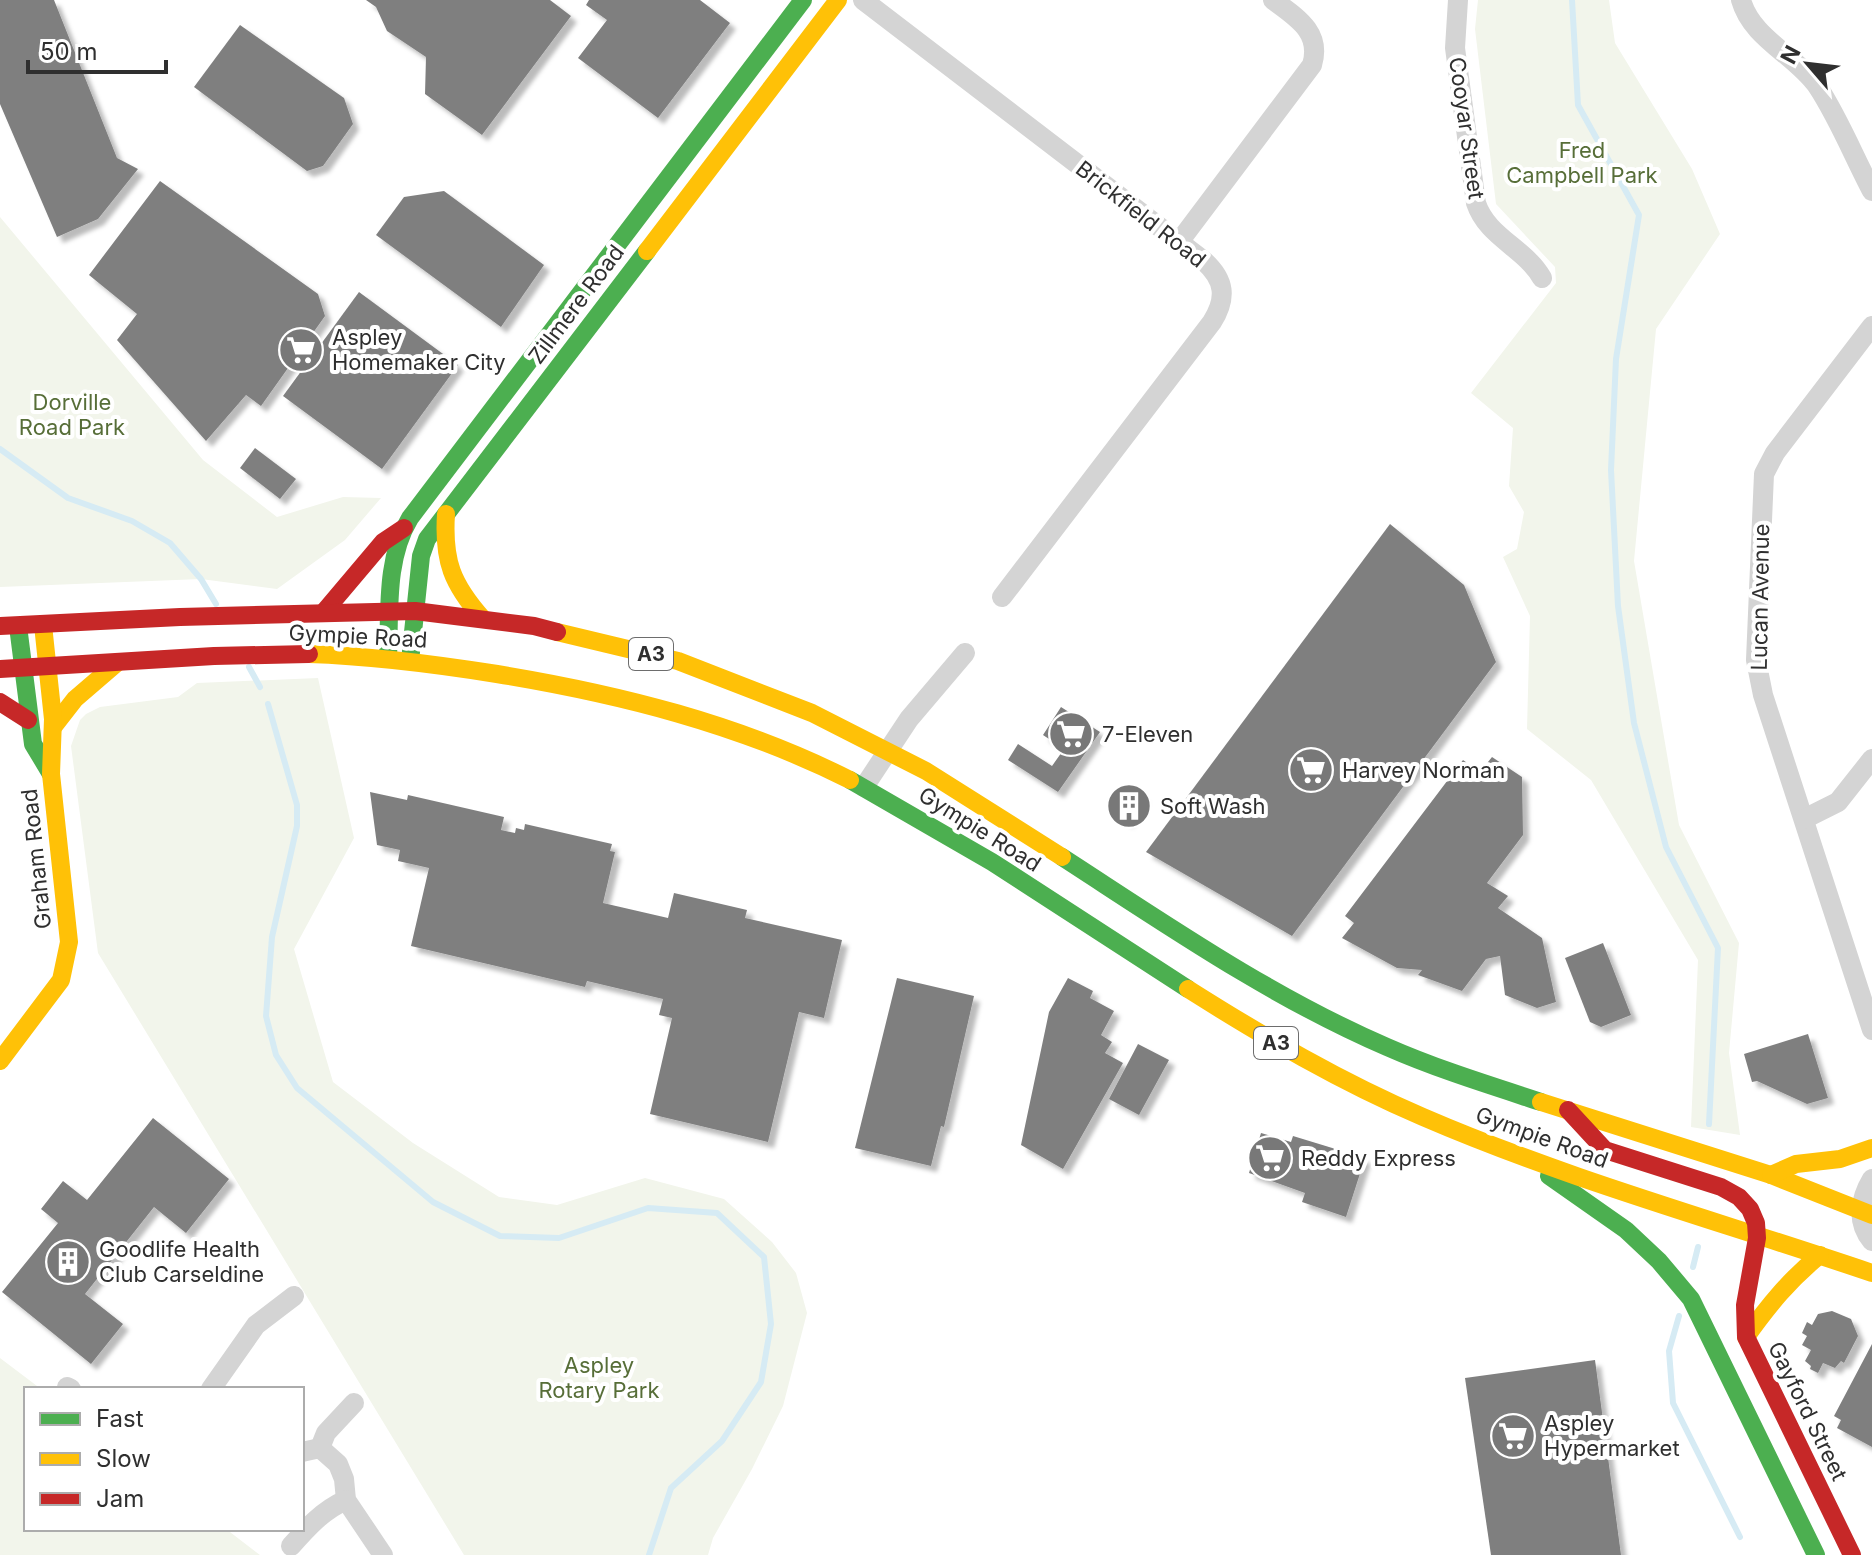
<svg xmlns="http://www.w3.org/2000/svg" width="1872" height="1555" font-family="Inter,sans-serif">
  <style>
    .green { fill: #f2f5eb }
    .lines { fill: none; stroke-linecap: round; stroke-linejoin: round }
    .stream { stroke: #d6ebf4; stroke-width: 6 }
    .building { fill: #7f7f7f; filter: url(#shadow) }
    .street { stroke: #d4d4d4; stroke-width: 20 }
    .fast { stroke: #4caf50; stroke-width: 18 }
    .slow { stroke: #ffc107; stroke-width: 18 }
    .jam { stroke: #c62828; stroke-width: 18 }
    .labels { text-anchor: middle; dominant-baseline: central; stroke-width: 8; stroke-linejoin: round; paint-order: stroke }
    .shield { fill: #fff; stroke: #6d6d6d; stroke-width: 2 }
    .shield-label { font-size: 20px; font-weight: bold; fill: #2f2f2f }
    .street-label { font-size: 22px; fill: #2f2f2f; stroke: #fff }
    .park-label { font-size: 22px; fill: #576e38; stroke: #fff }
    .poi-label { font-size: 22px; fill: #2f2f2f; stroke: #fff; text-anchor: start }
  </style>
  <defs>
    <filter id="shadow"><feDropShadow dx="6" dy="6" stdDeviation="2" flood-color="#0004"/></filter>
  </defs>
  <rect width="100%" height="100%" fill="#fff"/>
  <g class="green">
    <polygon points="1478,0 1609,0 1615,43 1692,169 1720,234 1656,329 1634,561 1679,825 1739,943 1729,1053 1740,1135 1691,1127 1698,960 1591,780 1527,729 1530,616 1503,557 1517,549 1524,512 1509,486 1513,428 1471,393 1556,283 1555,267 1496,204 1475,29"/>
    <polygon points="0,217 203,460 277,517 343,497 381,498 345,540 277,589 201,579 0,587"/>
    <polygon points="318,678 354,838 294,949 333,1082 413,1143 499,1197 557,1205 645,1178 724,1199 772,1242 796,1273 807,1313 783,1406 752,1469 713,1538 708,1555 464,1555 98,953 71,746 80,720 86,714 100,707 178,697 197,683"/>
    <polygon points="0,1358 41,1389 26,1389 26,1529 226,1529 260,1555 0,1555"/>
  </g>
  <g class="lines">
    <g class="stream">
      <polyline points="1572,0 1578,105 1639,215 1616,359 1611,470 1618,606 1634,723 1666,847 1718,948 1709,1124"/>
      <polyline points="0,449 68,498 132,521 170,543 201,579 216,604"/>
      <polyline points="249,667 260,687"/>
      <polyline points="268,704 297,805 297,826 272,937 266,1016 276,1055 297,1088 433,1202 500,1236 559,1238 648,1208 717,1213 764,1257 771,1324 761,1382 722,1441 671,1488 649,1555"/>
      <polyline points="1693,1267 1698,1247"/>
      <polyline points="1679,1316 1669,1351 1673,1403 1740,1537"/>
    </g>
  </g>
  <g class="building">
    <polygon points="0,0 54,0 117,158 138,169 98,219 57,237 0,104"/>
    <polygon points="366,0 550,0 571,16 482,135 425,94 426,57 387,31 376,7"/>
    <polygon points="589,0 700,0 730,23 658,118 578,58 607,20 586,5"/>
    <polygon points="240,25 344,98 353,124 323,166 307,171 194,87"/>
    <polygon points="160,181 318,294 325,316 261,406 246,395 206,441 117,340 137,314 89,275"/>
    <polygon points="444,191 544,265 501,327 376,235 404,197"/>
    <polygon points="359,292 458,365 382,469 283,396"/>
    <polygon points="255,448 296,479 280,499 240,468"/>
    <polygon points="1390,524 1464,585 1496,662 1292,936 1146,852"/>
    <polygon points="1061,707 1100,732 1058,792 1008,760 1018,744 1052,766 1064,749 1043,735"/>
    <polygon points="1492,757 1522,777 1523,835 1487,883 1508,896 1498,908 1542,938 1556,1002 1537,1008 1505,995 1500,956 1486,959 1462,991 1418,975 1422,970 1397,968 1342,938 1354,923 1345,916 1463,760 1480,772"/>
    <polygon points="1131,790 1143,797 1127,822 1116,814"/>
    <polygon points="370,792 407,800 408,795 504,817 501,830 515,833 516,828 524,830 525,824 612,844 610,851 615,852 603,903 668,918 674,893 747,910 745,918 842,940 824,1018 799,1012 768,1142 650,1114 672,1018 659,1015 663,999 587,981 585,987 411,946 429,868 398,861 400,850 377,845"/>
    <polygon points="1603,943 1631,1015 1601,1027 1590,1022 1565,958"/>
    <polygon points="897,978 974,996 944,1127 941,1126 931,1166 855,1148"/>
    <polygon points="1068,978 1093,991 1090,998 1114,1011 1101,1035 1112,1042 1105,1053 1123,1063 1063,1169 1021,1145 1049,1012"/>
    <polygon points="1808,1034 1828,1098 1807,1104 1757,1081 1752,1082 1744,1054"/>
    <polygon points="1138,1044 1169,1060 1139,1115 1109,1099"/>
    <polygon points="153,1118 229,1179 186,1233 154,1207 85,1294 123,1324 91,1364 2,1292 58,1223 41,1209 63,1181 87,1200"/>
    <polygon points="1261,1133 1291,1142 1293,1136 1365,1158 1346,1217 1302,1202 1305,1193 1249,1173"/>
    <polygon points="1832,1311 1851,1319 1858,1336 1844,1363 1841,1361 1835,1368 1823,1363 1818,1373 1810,1369 1811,1366 1805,1361 1811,1350 1802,1345 1807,1336 1802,1333 1807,1322 1812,1325 1818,1314"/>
    <polygon points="1872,1344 1872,1447 1837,1428 1841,1420 1834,1416"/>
    <polygon points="1595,1360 1621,1555 1491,1555 1465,1378"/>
  </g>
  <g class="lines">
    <g class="street">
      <path d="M863,0L1204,261C1225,280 1227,298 1212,322L1002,597"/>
      <path d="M1458,0L1455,48L1476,203C1487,237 1525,248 1542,278"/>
      <path d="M1741,0C1752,39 1796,55 1818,87C1839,119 1854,157 1872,191"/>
      <path d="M1179,242L1312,65C1322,32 1296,17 1273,0"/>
      <polyline points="1872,326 1775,453 1764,474 1756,660 1763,695 1872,1030"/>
      <polyline points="864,787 909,719 965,653"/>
      <polyline points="1804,819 1838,802 1872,759"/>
      <path d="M1872,1179C1860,1199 1856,1222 1872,1241"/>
      <polyline points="67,1387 71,1389"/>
      <polyline points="211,1389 256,1325 294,1296"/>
      <polyline points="320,1448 326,1433 354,1403"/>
      <polyline points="302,1452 320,1448 338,1464 344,1479 346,1500 383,1555"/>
      <path d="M291,1546C307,1528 323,1510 346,1500"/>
    </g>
    <g class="fast">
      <polyline points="18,626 33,744 51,774"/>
      <path d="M388,658C390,612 385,559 410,518L803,0"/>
      <polyline points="410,661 421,556 427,539 647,251"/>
      <polyline points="850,780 992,862 1188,989"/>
      <path d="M1062,857C1167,925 1271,997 1387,1047C1437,1069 1489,1085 1541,1102"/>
      <polyline points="1549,1176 1626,1230 1659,1261 1691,1299 1816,1555"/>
    </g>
    <g class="slow">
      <polyline points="647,251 838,0"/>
      <path d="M446,514C443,561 452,584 483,619"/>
      <polyline points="557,632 678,661 812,713 926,771 1062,857"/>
      <path d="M309,654C373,656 434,664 497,674C619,694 739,724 850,780"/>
      <polyline points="54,726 75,699 118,662"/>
      <path d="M1188,989C1264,1037 1341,1082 1423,1117C1569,1180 1722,1222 1872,1273"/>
      <polyline points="0,1061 61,980 69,942 51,774 53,719 43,625"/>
      <polyline points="1541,1102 1771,1175 1872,1215"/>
      <polyline points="1771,1175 1796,1164 1840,1159 1872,1148"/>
      <path d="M1746,1337C1768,1306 1790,1279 1820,1255"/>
    </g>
    <g class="jam">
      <polyline points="323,613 383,542 404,528"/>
      <polyline points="0,626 180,617 415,611 534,626 557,632"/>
      <polyline points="0,669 214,656 309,654"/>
      <polyline points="0,702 28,720"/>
      <polyline points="1568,1110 1605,1150 1721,1187 1739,1197 1750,1209 1756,1223 1757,1238 1745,1305 1746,1337 1852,1555"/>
    </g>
  </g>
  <defs>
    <g id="supermarket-disc" transform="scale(2.3)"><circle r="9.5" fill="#787878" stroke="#fff"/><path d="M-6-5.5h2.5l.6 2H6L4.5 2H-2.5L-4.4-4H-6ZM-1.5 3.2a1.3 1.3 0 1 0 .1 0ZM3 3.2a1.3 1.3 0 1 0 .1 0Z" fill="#fff"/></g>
    <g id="building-disc" transform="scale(2.3)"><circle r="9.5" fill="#787878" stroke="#fff"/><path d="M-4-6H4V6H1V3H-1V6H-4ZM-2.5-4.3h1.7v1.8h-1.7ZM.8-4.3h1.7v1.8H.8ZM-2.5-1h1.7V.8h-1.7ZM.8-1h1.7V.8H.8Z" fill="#fff"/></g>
  </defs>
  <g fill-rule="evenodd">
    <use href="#supermarket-disc" x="301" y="350"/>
    <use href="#supermarket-disc" x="1071" y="734"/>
    <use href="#supermarket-disc" x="1311" y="770"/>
    <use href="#building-disc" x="1129" y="806"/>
    <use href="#supermarket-disc" x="1270" y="1158"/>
    <use href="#building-disc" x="68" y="1262"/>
    <use href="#supermarket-disc" x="1513" y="1436"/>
  </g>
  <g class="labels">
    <g class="shield">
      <rect x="629" y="638" width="44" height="32" rx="6"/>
      <rect x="1254" y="1027" width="44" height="32" rx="6"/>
    </g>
    <g class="shield-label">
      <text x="651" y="654">A3</text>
      <text x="1276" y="1043">A3</text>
    </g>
    <g class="street-label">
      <text transform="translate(1467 128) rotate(82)">Cooyar Street</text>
      <text transform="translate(1141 214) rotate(38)">Brickfield Road</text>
      <text transform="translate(576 304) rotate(-53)">Zillmere Road</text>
      <text transform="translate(1760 597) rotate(-89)">Lucan Avenue</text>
      <text transform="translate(358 636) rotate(3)">Gympie Road</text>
      <text transform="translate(980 829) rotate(32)">Gympie Road</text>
      <text transform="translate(36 859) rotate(-96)">Graham Road</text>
      <text transform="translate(1542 1137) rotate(20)">Gympie Road</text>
      <text transform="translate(1808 1411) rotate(64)">Gayford Street</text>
    </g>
    <g class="park-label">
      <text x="1582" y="150">Fred<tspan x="1582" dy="25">Campbell Park</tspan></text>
      <text x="72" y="402">Dorville<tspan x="72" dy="25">Road Park</tspan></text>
      <text x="599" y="1365">Aspley<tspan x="599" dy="25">Rotary Park</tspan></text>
    </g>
    <g class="poi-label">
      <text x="332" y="337">Aspley<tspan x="332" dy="25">Homemaker City</tspan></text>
      <text x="1102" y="734">7-Eleven</text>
      <text x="1342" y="770">Harvey Norman</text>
      <text x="1160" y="806">Soft Wash</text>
      <text x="1301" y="1158">Reddy Express</text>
      <text x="99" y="1249">Goodlife Health<tspan x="99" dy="25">Club Carseldine</tspan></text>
      <text x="1544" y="1423">Aspley<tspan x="1544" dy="25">Hypermarket</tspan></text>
    </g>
  </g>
  <rect x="24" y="1387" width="280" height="144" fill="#ffffff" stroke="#acacac" stroke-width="2"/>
  <rect x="40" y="1413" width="40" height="12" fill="#4caf50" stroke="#acacac" stroke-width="2"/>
  <text x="96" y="1427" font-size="24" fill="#2f2f2f">Fast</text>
  <rect x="40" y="1453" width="40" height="12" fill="#ffc107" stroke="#acacac" stroke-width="2"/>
  <text x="96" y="1467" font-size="24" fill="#2f2f2f">Slow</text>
  <rect x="40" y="1493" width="40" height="12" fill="#c62828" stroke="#acacac" stroke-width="2"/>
  <text x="96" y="1507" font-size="24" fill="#2f2f2f">Jam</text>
  <g transform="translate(1808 64) rotate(298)" stroke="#ffffff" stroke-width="6" paint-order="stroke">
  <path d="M0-6L14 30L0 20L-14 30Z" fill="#2f2f2f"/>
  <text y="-12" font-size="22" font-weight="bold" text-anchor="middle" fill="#2f2f2f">N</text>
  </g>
  <path d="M28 60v12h138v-12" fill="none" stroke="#2f2f2f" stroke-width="4"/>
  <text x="40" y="60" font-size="24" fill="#2f2f2f" stroke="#ffffff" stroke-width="6" paint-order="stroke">50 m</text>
</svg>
